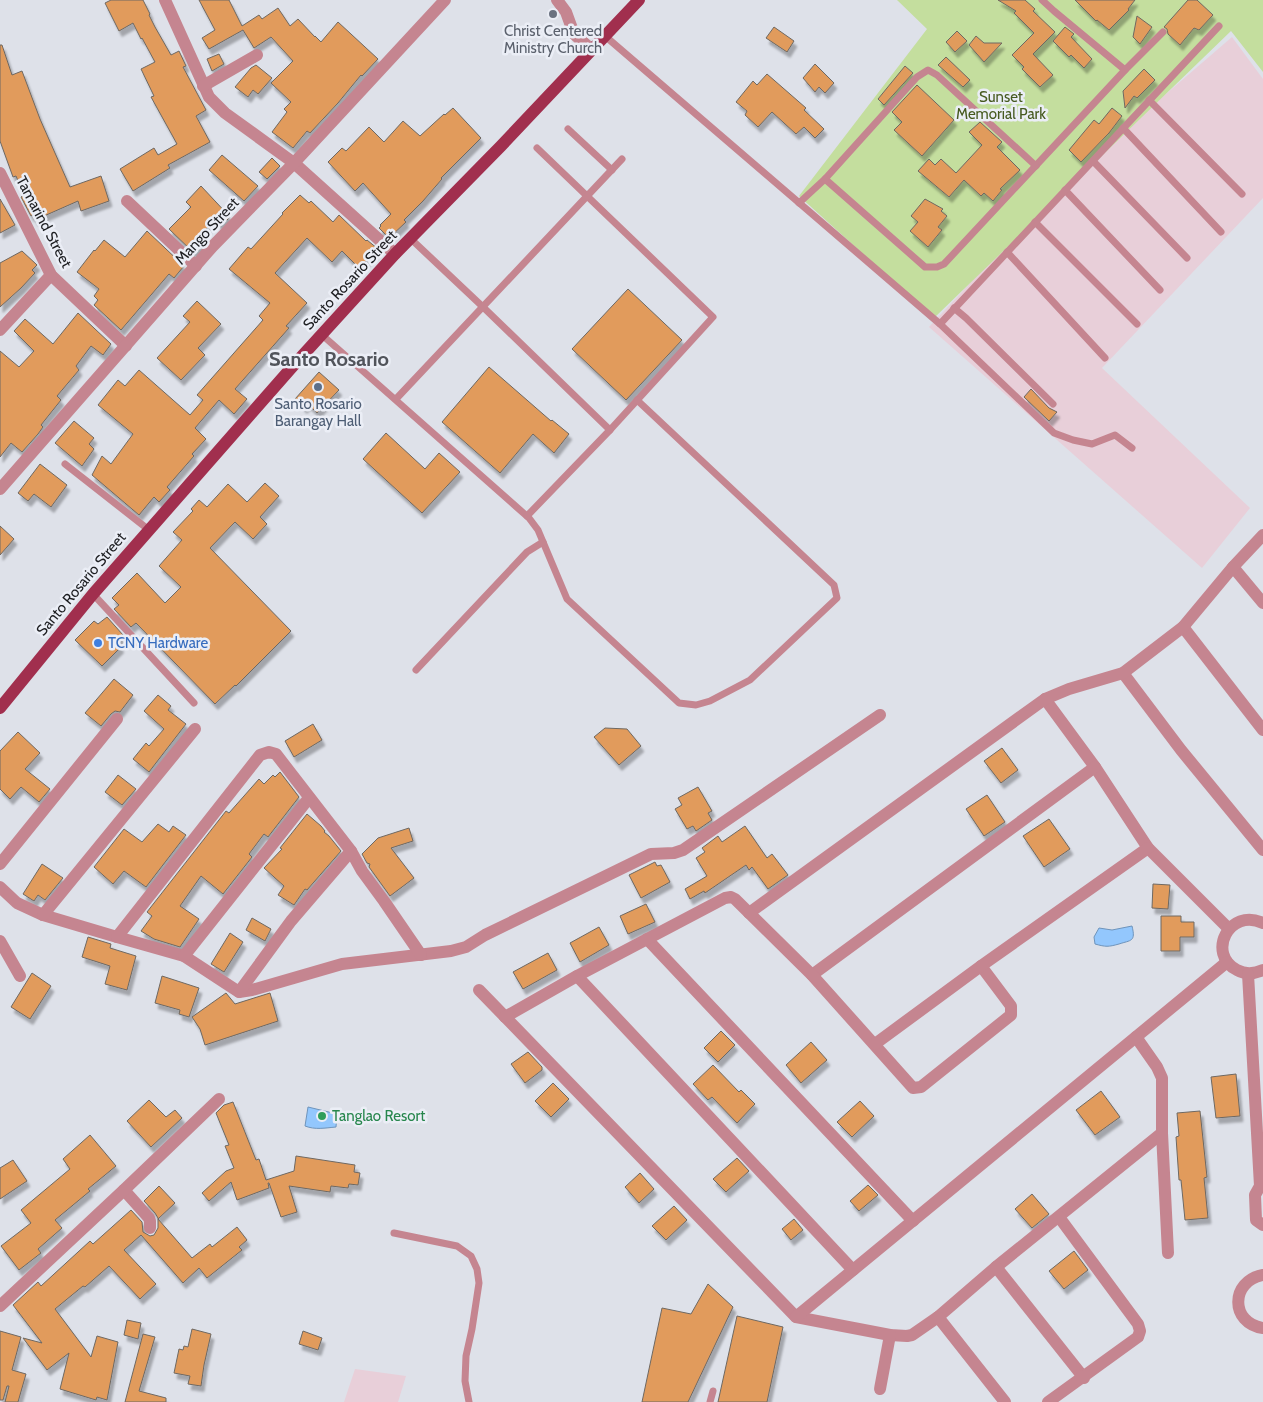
<svg xmlns="http://www.w3.org/2000/svg" width="1263" height="1402" font-family="Cabin,sans-serif">
  <style>
    .industrial { fill: #e8cfd9 }
    .green { fill: #c4de9e }
    .water { fill: #93c7fd; stroke: #6f94bb }
    .building { fill: #e19b5b; stroke: #6e6862; filter: url(#shadow) }
    .lines { fill: none; stroke-linecap: round; stroke-linejoin: round }
    .service { stroke: #c58590; stroke-width: 7 }
    .minor { stroke: #c58590; stroke-width: 12 }
    .primary { stroke: #a12f4e; stroke-width: 12 }
    .worship-dot { fill: #6b7280; stroke: #ebeef6; stroke-width: 2 }
    .service-dot { fill: #5c6f8a; stroke: #ebeef6; stroke-width: 2 }
    .shop-dot { fill: #3f7fe0; stroke: #ebeef6; stroke-width: 2 }
    .leisure-dot { fill: #2e9e5b; stroke: #ebeef6; stroke-width: 2 }
    .labels { text-anchor: middle; dominant-baseline: central; stroke-width: 5; stroke-linejoin: round; paint-order: stroke }
    .worship-label { font-size: 15px; fill: #5b616d; stroke: #ebeef6 }
    .park-label { font-size: 15px; fill: #465a1f; stroke: #ebeef6 }
    .street-label { font-size: 15px; fill: #1c1d20; stroke: #ebeef6 }
    .service-label { font-size: 15px; fill: #4e5e75; stroke: #ebeef6 }
    .shop-label { font-size: 15px; fill: #366cbe; stroke: #ebeef6; text-anchor: start }
    .leisure-label { font-size: 15px; fill: #27864d; stroke: #ebeef6; text-anchor: start }
    .district-label { font-size: 20px; font-weight: bold; fill: #51545b; stroke: #ebeef6 }
  </style>
  <defs>
    <filter id="shadow"><feDropShadow dx="3" dy="5.5" stdDeviation="1" flood-color="#0004"/></filter>
  </defs>
  <rect width="100%" height="100%" fill="#dee1e9"/>
  <g class="industrial">
    <polygon points="1232,37 1263,79 1263,198 1102,368 1250,508 1202,568 929,327 1072,175"/>
    <polygon points="355,1369 406,1376 398,1402 344,1402"/>
  </g>
  <polygon class="green" points="897,0 1263,0 1263,72 1231,31 934,318 799,196 927,29"/>
  <g class="water">
    <path d="M1132,926C1136,942 1131,940 1119,944C1108,947 1106,947 1095,944L1094,937L1099,928L1112,930Z"/>
    <path d="M308,1107L337,1114L336,1127C325,1128 315,1130 305,1126Z"/>
  </g>
  <g class="building">
    <polygon points="111,0 143,0 150,14 149,15 155,27 171,55 179,51 186,66 183,67 206,110 196,116 210,142 168,165 170,168 133,191 120,169 154,148 158,155 177,144 151,97 154,96 141,69 155,62 142,38 141,39 133,23 119,31 105,3"/>
    <polygon points="199,0 229,0 242,26 259,15 262,19 278,8 290,26 298,19 315,37 315,36 321,42 338,22 378,59 362,76 361,75 338,103 310,133 307,131 293,148 272,132 287,112 284,109 291,102 271,83 293,61 271,37 254,48 243,30 209,49 202,38 215,30"/>
    <polygon points="998,0 1025,0 1035,9 1033,11 1055,32 1033,54 1053,75 1040,87 1022,69 1024,67 1012,55 1034,33 1014,13 1016,11"/>
    <polygon points="1075,0 1135,0 1128,9 1129,10 1109,30 1097,20 1096,21"/>
    <polygon points="1188,0 1197,0 1213,15 1199,30 1194,28 1180,45 1168,34 1167,29 1164,27"/>
    <polygon points="1137,16 1152,27 1140,44 1133,37"/>
    <polygon points="774,27 794,41 787,52 766,38"/>
    <polygon points="1065,27 1074,34 1071,37 1092,59 1084,68 1071,55 1069,57 1053,41"/>
    <polygon points="957,31 967,41 955,52 946,42"/>
    <polygon points="976,36 984,43 1002,43 984,62 969,45"/>
    <polygon points="0,45 2,45 12,75 22,71 40,119 70,187 101,176 109,201 81,211 78,201 35,220 33,215 31,216 21,197 24,195 16,176 13,177 0,141"/>
    <polygon points="219,54 224,64 212,71 207,59"/>
    <polygon points="946,57 970,80 963,87 938,65"/>
    <polygon points="815,64 834,83 825,93 819,87 815,92 803,78"/>
    <polygon points="256,65 272,78 258,94 253,90 248,97 235,87 251,68"/>
    <polygon points="905,66 913,73 884,105 878,99"/>
    <polygon points="1144,69 1155,80 1137,98 1134,96 1125,108 1123,91"/>
    <polygon points="767,74 806,108 804,110 824,129 815,138 804,127 796,134 772,112 758,127 745,115 747,111 736,102 753,81 757,85"/>
    <polygon points="917,85 954,120 922,156 894,130 902,122 892,112"/>
    <polygon points="453,108 481,138 441,178 442,179 423,201 404,220 406,222 389,238 379,228 381,226 380,225 391,214 363,183 355,191 328,162 342,148 346,151 369,127 384,142 403,121 420,136 444,114 445,115"/>
    <polygon points="1112,108 1122,116 1109,133 1081,162 1069,150 1094,120 1099,124"/>
    <polygon points="980,122 1002,142 997,147 1020,170 1000,189 1002,190 993,201 984,193 981,196 964,180 949,197 918,171 929,159 935,165 941,159 956,173 982,145 969,132"/>
    <polygon points="222,155 258,186 244,201 209,170"/>
    <polygon points="272,158 280,166 267,179 259,172"/>
    <polygon points="201,186 230,217 221,226 215,220 196,239 202,246 195,254 169,229 191,207 186,202"/>
    <polygon points="300,195 309,203 311,201 333,222 339,215 366,241 367,240 378,249 359,268 342,251 332,262 307,238 275,273 307,303 286,326 289,328 235,389 247,399 234,414 219,400 195,428 206,439 192,454 194,456 167,487 170,490 159,502 154,497 139,515 92,475 102,456 111,464 133,434 98,405 118,380 125,386 139,370 190,415 203,400 197,395 263,320 259,316 270,303 229,269 248,247 251,249 283,214 282,213"/>
    <polygon points="0,199 15,225 0,233"/>
    <polygon points="925,199 943,209 941,211 947,216 938,227 942,230 928,247 910,231 918,222 911,216"/>
    <polygon points="147,231 184,266 174,278 169,274 121,330 94,305 98,300 94,296 99,289 77,272 94,250 95,251 104,240 125,257"/>
    <polygon points="22,251 36,264 37,265 32,270 35,273 21,288 0,307 0,263"/>
    <polygon points="628,289 682,340 626,400 572,349"/>
    <polygon points="197,301 221,324 198,348 205,355 181,380 157,358 190,322 183,316"/>
    <polygon points="78,313 111,344 103,355 91,346 76,366 79,370 57,396 61,400 41,425 43,427 38,434 22,452 11,443 0,457 0,351 19,367 34,351 14,331 25,319 53,344"/>
    <polygon points="489,367 551,421 552,420 569,434 554,453 533,434 500,473 442,422"/>
    <polygon points="319,372 339,390 317,413 308,404 304,408 295,399"/>
    <polygon points="1031,389 1049,408 1057,412 1049,421 1024,397"/>
    <polygon points="74,421 94,438 89,444 94,449 82,466 55,443"/>
    <polygon points="386,433 425,469 439,453 460,472 422,513 363,459"/>
    <polygon points="40,464 67,485 51,507 34,494 28,501 18,493"/>
    <polygon points="265,483 279,496 260,517 267,524 253,539 235,522 210,548 291,631 236,686 235,685 215,704 136,623 131,627 114,609 119,605 112,598 137,573 165,603 181,587 159,566 182,540 173,532 193,511 191,509 199,500 207,507 228,484 247,502"/>
    <polygon points="0,526 14,539 0,555"/>
    <polygon points="107,617 123,635 116,642 121,647 102,666 75,640 94,621 98,624"/>
    <polygon points="114,679 133,695 120,712 115,711 111,714 101,726 85,713"/>
    <polygon points="158,695 171,706 168,710 186,724 149,772 133,759 146,743 149,746 164,729 144,711"/>
    <polygon points="313,724 322,740 294,757 285,741"/>
    <polygon points="605,728 627,729 641,746 619,765 594,737"/>
    <polygon points="18,732 40,753 25,769 50,789 39,802 21,787 10,799 0,789 0,751"/>
    <polygon points="1002,748 1018,770 1001,783 984,761"/>
    <polygon points="280,772 299,797 268,837 264,834 249,854 252,857 223,894 201,876 180,906 199,919 180,947 154,939 141,931 152,916 147,912 226,811 229,813 259,779 264,784 273,775 275,777"/>
    <polygon points="118,775 136,789 122,805 105,792"/>
    <polygon points="698,787 712,811 708,813 712,820 696,831 693,826 687,829 675,809 682,805 678,798"/>
    <polygon points="987,795 1005,822 984,836 966,809"/>
    <polygon points="307,814 321,826 325,831 324,832 329,836 341,851 307,890 305,889 294,905 278,895 284,886 264,868 282,849 280,848"/>
    <polygon points="1049,819 1070,849 1044,867 1023,836"/>
    <polygon points="158,824 169,832 173,826 186,835 146,887 124,871 113,884 94,867 124,829 142,842"/>
    <polygon points="745,826 767,858 772,854 788,875 768,889 752,867 749,870 746,865 705,893 704,891 690,899 685,889 707,876 696,858 705,852 702,848 718,836 722,842"/>
    <polygon points="409,828 413,841 391,848 414,878 390,896 369,867 370,864 367,863 362,854 378,838"/>
    <polygon points="655,862 657,866 661,865 670,882 641,898 629,875"/>
    <polygon points="42,864 63,878 45,900 38,895 34,901 23,894"/>
    <polygon points="1153,884 1170,885 1168,909 1152,908"/>
    <polygon points="646,904 655,922 628,934 620,916"/>
    <polygon points="1161,916 1181,916 1181,922 1194,922 1194,937 1180,937 1180,951 1161,951"/>
    <polygon points="252,918 271,929 265,941 246,930"/>
    <polygon points="599,927 609,945 580,962 570,943"/>
    <polygon points="230,933 243,942 224,972 211,964"/>
    <polygon points="88,937 111,944 110,948 136,956 127,990 105,984 110,966 82,957"/>
    <polygon points="548,953 557,970 523,989 513,972"/>
    <polygon points="32,973 51,986 30,1019 11,1007"/>
    <polygon points="162,976 199,988 189,1017 179,1014 180,1010 155,1003"/>
    <polygon points="226,993 235,1004 270,993 278,1021 205,1045 200,1029 192,1017"/>
    <polygon points="721,1031 735,1045 718,1062 704,1048"/>
    <polygon points="811,1042 827,1060 801,1083 786,1065"/>
    <polygon points="528,1052 542,1067 542,1070 525,1083 511,1064"/>
    <polygon points="713,1065 739,1092 741,1090 755,1104 737,1123 712,1097 708,1100 693,1084"/>
    <polygon points="1236,1074 1240,1116 1216,1118 1211,1077"/>
    <polygon points="553,1083 569,1099 551,1117 535,1101"/>
    <polygon points="1101,1091 1120,1117 1095,1135 1076,1110"/>
    <polygon points="149,1100 166,1117 175,1110 182,1118 151,1147 127,1121"/>
    <polygon points="860,1101 874,1116 852,1137 837,1122"/>
    <polygon points="233,1102 256,1160 259,1159 266,1180 294,1171 296,1156 355,1165 354,1172 360,1173 358,1185 349,1184 348,1188 331,1186 330,1192 289,1186 297,1212 281,1217 269,1183 268,1183 269,1188 237,1200 231,1182 209,1201 202,1193 226,1171 234,1168 225,1146 229,1145 216,1113 224,1105"/>
    <polygon points="1200,1111 1207,1177 1204,1178 1208,1218 1185,1220 1181,1180 1179,1180 1176,1137 1179,1136 1177,1113"/>
    <polygon points="90,1135 116,1166 88,1189 90,1191 55,1220 62,1228 38,1249 41,1253 19,1270 1,1246 31,1223 21,1210 70,1169 63,1159"/>
    <polygon points="737,1158 749,1171 726,1192 713,1179"/>
    <polygon points="13,1160 27,1181 0,1199 0,1168"/>
    <polygon points="640,1173 654,1189 639,1203 625,1187"/>
    <polygon points="868,1185 878,1195 859,1211 850,1201"/>
    <polygon points="159,1186 175,1203 158,1219 192,1258 210,1244 212,1247 237,1227 247,1240 239,1247 242,1250 207,1278 199,1268 183,1283 141,1235 124,1250 156,1284 140,1299 109,1266 85,1287 83,1286 55,1309 91,1357 97,1336 118,1342 107,1400 97,1397 96,1400 60,1389 69,1353 47,1370 23,1338 42,1343 13,1305 38,1282 41,1286 90,1241 93,1244 131,1210 142,1222 143,1232 150,1236 154,1235 158,1228 158,1218 155,1213 144,1201"/>
    <polygon points="1032,1194 1049,1214 1032,1228 1015,1209"/>
    <polygon points="674,1206 687,1220 666,1240 652,1226"/>
    <polygon points="794,1219 803,1230 791,1240 782,1229"/>
    <polygon points="1074,1251 1088,1270 1064,1289 1049,1271"/>
    <polygon points="708,1284 733,1307 688,1402 642,1402 662,1308 691,1314"/>
    <polygon points="737,1316 783,1327 767,1402 718,1402"/>
    <polygon points="127,1320 141,1323 138,1339 124,1335"/>
    <polygon points="192,1329 211,1334 204,1365 201,1386 188,1384 190,1376 174,1373 179,1349 183,1350 184,1346 188,1347"/>
    <polygon points="0,1331 21,1337 12,1370 26,1374 18,1402 5,1402 9,1386 7,1386 3,1400 0,1400"/>
    <polygon points="303,1331 322,1338 318,1350 299,1344"/>
    <polygon points="143,1334 155,1337 139,1391 166,1398 166,1402 125,1402"/>
  </g>
  <g class="lines">
    <g class="service">
      <polyline points="1042,0 1054,11 1125,70"/>
      <polyline points="605,36 940,324 1054,433 1073,440 1092,444 1115,435 1132,448"/>
      <polyline points="1149,100 1242,194"/>
      <polyline points="1123,128 1221,232"/>
      <polyline points="568,129 612,170"/>
      <polyline points="1093,161 1187,258"/>
      <polyline points="825,179 925,267 937,267 944,264 1125,70 1163,32"/>
      <polyline points="1065,190 1160,290"/>
      <polyline points="799,203 825,179 917,77 928,70 937,75 1036,166"/>
      <polyline points="1035,222 1137,324"/>
      <polyline points="411,239 483,307 610,430 713,317 537,148"/>
      <polyline points="1007,252 1105,358"/>
      <polyline points="954,308 966,318 1053,404"/>
      <polyline points="940,324 1219,26"/>
      <polyline points="321,334 529,518 538,530 567,599 679,703 696,705 710,701 750,680 837,598 834,585 637,400"/>
      <polyline points="396,399 622,159"/>
      <polyline points="65,464 149,530"/>
      <polyline points="527,516 610,430"/>
      <polyline points="93,594 194,703"/>
      <polyline points="416,670 527,552 543,542"/>
      <polyline points="394,1233 457,1246 471,1256 477,1269 479,1283 472,1329 466,1356 465,1381 469,1402"/>
      <polyline points="710,1402 713,1391"/>
    </g>
    <g class="minor">
      <polyline points="165,0 209,97 225,113 294,163 395,254"/>
      <polyline points="557,0 566,12 574,34 592,50"/>
      <polyline points="203,86 257,55"/>
      <polyline points="0,173 51,275 126,346"/>
      <polyline points="127,201 196,266"/>
      <polyline points="0,330 51,275"/>
      <polyline points="0,489 212,247 294,163 445,0"/>
      <polyline points="1233,567 1263,603"/>
      <polyline points="1183,627 1263,730"/>
      <polyline points="1123,673 1181,750 1263,850"/>
      <polyline points="1045,699 1095,767 1148,848 1229,929"/>
      <polyline points="0,864 117,719"/>
      <polyline points="0,887 17,903 43,915 117,937 184,956 239,992 252,990 342,964 451,951 466,947 485,935 651,854 674,853 683,850 880,715"/>
      <polyline points="749,913 1045,699 1069,689 1123,673 1183,627 1233,567 1263,535"/>
      <polyline points="43,915 195,729"/>
      <path d="M1263,923C1229,907 1206,954 1237,970C1246,975 1254,974 1263,970"/>
      <polyline points="117,937 260,755 269,752 276,754 351,851 362,871 384,901 421,955"/>
      <polyline points="647,939 913,1221"/>
      <polyline points="0,941 20,976"/>
      <polyline points="184,956 309,798"/>
      <polyline points="1248,974 1260,1186 1255,1195 1256,1220 1263,1225"/>
      <polyline points="812,975 1095,767"/>
      <polyline points="577,976 853,1270"/>
      <polyline points="479,990 796,1317 890,1335 907,1336 912,1335 938,1317 996,1267 1162,1133"/>
      <polyline points="239,992 291,921 351,851"/>
      <polyline points="505,1017 577,976 725,898 731,897 735,899 812,975 913,1088 921,1087 1011,1015 1011,1006 981,966"/>
      <polyline points="1136,1037 1157,1067 1162,1078 1162,1133 1168,1253"/>
      <polyline points="875,1044 981,966 1148,848"/>
      <polyline points="124,1190 149,1218 150,1221 150,1228"/>
      <polyline points="996,1267 1084,1378"/>
      <path d="M1263,1275C1230,1281 1230,1323 1263,1328"/>
      <polyline points="0,1306 124,1190 219,1099"/>
      <polyline points="796,1317 1227,962"/>
      <polyline points="938,1317 1005,1402"/>
      <polyline points="880,1389 890,1335"/>
      <polyline points="1048,1402 1138,1337 1140,1331 1138,1324 1059,1217"/>
    </g>
    <polyline class="primary" points="0,708 93,594 293,366 395,254 501,146 639,0"/>
  </g>
  <circle class="worship-dot" cx="553" cy="14" r="5"/>
  <circle class="service-dot" cx="318" cy="387" r="5"/>
  <circle class="shop-dot" cx="98" cy="643" r="5"/>
  <circle class="leisure-dot" cx="322" cy="1116" r="5"/>
  <g class="labels">
    <g class="worship-label">
      <text x="553" y="31">Christ Centered<tspan x="553" dy="17">Ministry Church</tspan></text>
    </g>
    <g class="park-label">
      <text x="1001" y="97">Sunset<tspan x="1001" dy="17">Memorial Park</tspan></text>
    </g>
    <g class="street-label">
      <text transform="translate(44 222) rotate(62)">Tamarind Street</text>
      <text transform="translate(207 231) rotate(-47)">Mango Street</text>
      <text transform="translate(350 280) rotate(-47)">Santo Rosario Street</text>
      <text transform="translate(81 584) rotate(-50)">Santo Rosario Street</text>
    </g>
    <g class="service-label">
      <text x="318" y="404">Santo Rosario<tspan x="318" dy="17">Barangay Hall</tspan></text>
    </g>
    <g class="shop-label">
      <text x="108" y="643">TCNY Hardware</text>
    </g>
    <g class="leisure-label">
      <text x="332" y="1116">Tanglao Resort</text>
    </g>
    <g class="district-label">
      <text x="329" y="359">Santo Rosario</text>
    </g>
  </g>
</svg>
